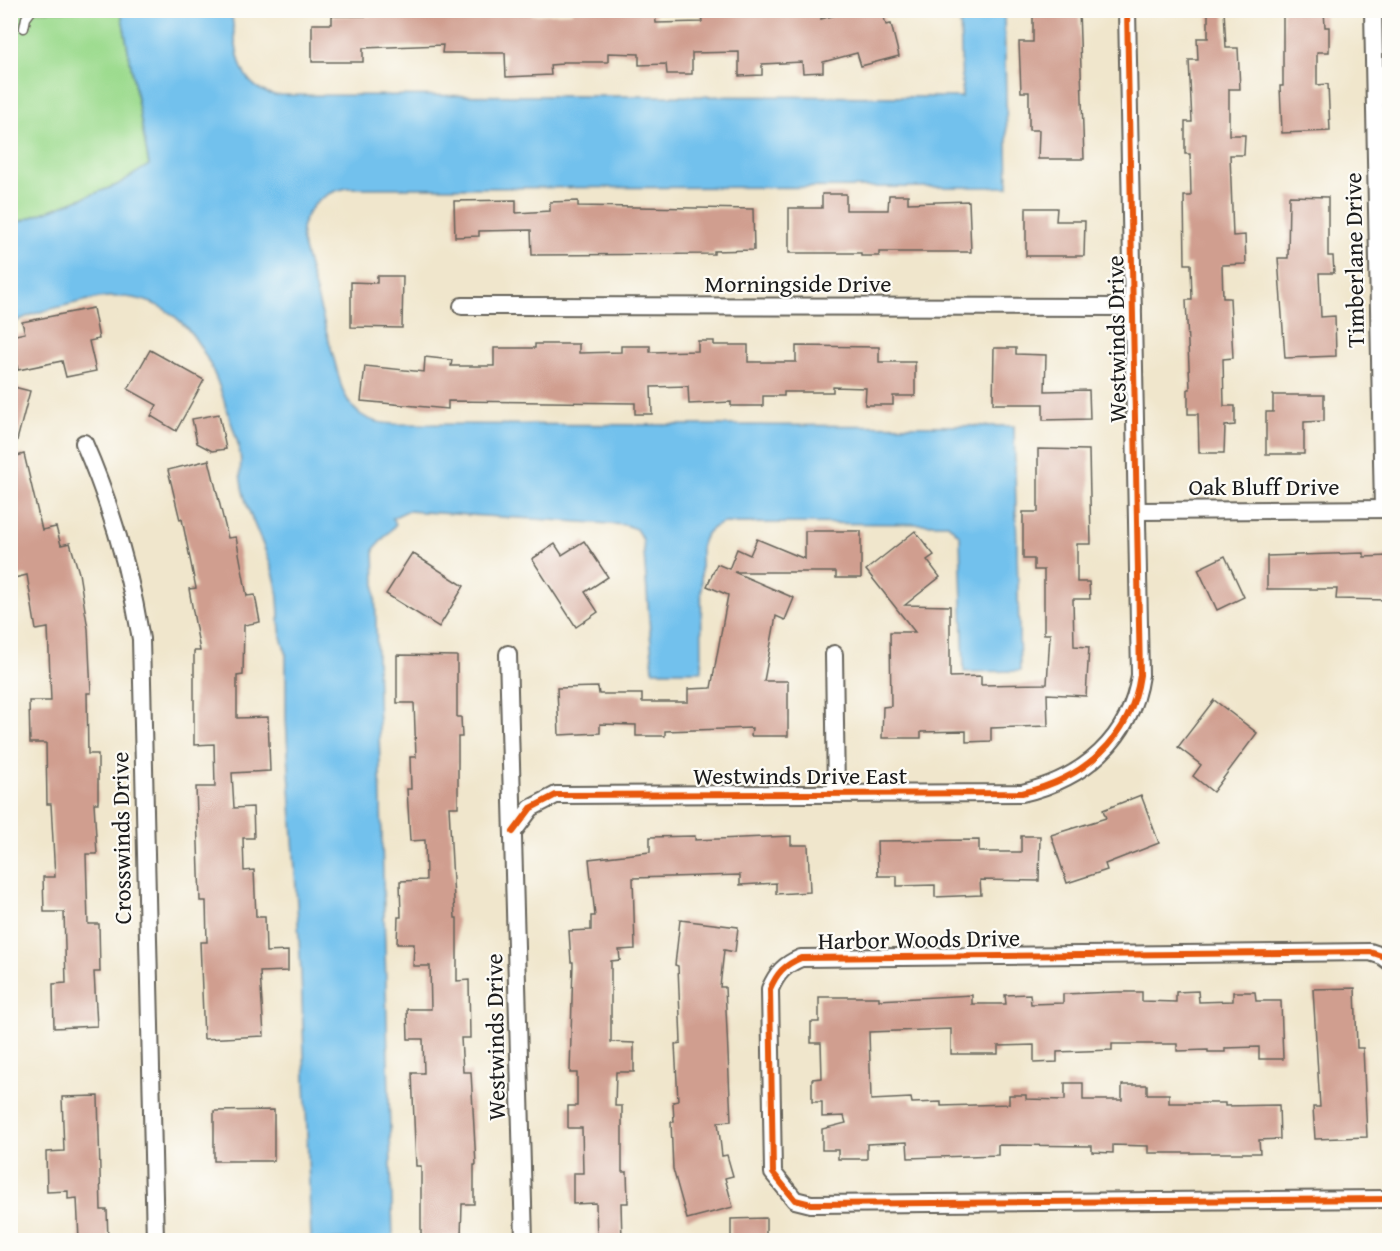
<svg xmlns="http://www.w3.org/2000/svg" width="1400" height="1251" font-family="'Gentium Book Plus',serif">
  <style>
    .green { fill: #9ddb8f; stroke: #5c7c56; stroke-width: 1.5 }
    .water { fill: #72c1ed; stroke: #476e84; stroke-width: 1.5 }
    .building { fill: #d09e8f }
    .lines { fill: none; stroke-linecap: round; stroke-linejoin: round }
    .lane-casing { stroke: #66635a; stroke-width: 11 }
    .street-casing { stroke: #66635a; stroke-width: 20 }
    .lane { stroke: #fff; stroke-width: 8 }
    .street { stroke: #fff; stroke-width: 16 }
    .cycleway-casing { stroke: #fdfcf7; stroke-width: 10 }
    .cycleway { stroke: #e8590c; stroke-width: 6 }
    .labels { text-anchor: middle; dominant-baseline: central; stroke-width: 4.5; stroke-linejoin: round; paint-order: stroke }
    .street-label { font-size: 24px; fill: #1c1c1c; stroke: #fdfcf7 }
  </style>
  <rect width="100%" height="100%" fill="#fdfcf7"/>
  <filter id="ink" filterUnits="userSpaceOnUse"><feTurbulence type="fractalNoise" baseFrequency=".0167" numOctaves="2"/><feDisplacementMap in="SourceGraphic" scale="12" xChannelSelector="R" yChannelSelector="G"/><feConvolveMatrix kernelMatrix="1 2 1 2 8 2 1 2 1" color-interpolation-filters="sRGB"/></filter>
  <filter id="wash" filterUnits="userSpaceOnUse"><feTurbulence type="fractalNoise" baseFrequency=".008" numOctaves="4" result="noise"/><feDisplacementMap in="SourceGraphic" scale="24" xChannelSelector="R" yChannelSelector="G"/><feGaussianBlur stdDeviation="1.35" result="paint"/><feColorMatrix in="noise" values="0 0 0 0 0 0 0 0 0 0 0 0 0 0 0 0 0 1.4 0 .05"/><feComposite in="paint" operator="in"/></filter>
  <g filter="url(#wash)">
    <rect width="100%" height="100%" fill="#f0e6cc"/>
    <polygon class="green" points="11,11 121,11 149,166 117,185 11,225"/>
    <path class="water" d="M121,11H231C237,44 234,87 275,95L962,97L960,11H1004L1008,187L347,188C320,193 299,213 302,241L341,385C350,412 366,423 394,424L1014,426L1020,671L964,672L960,536L948,524L723,523C710,528 704,534 701,548L702,671H653L643,540L636,529L626,525L407,511L392,518L396,524L374,549L393,1240H311L301,973L286,719V652C276,631 281,607 276,584C269,549 246,516 241,481C239,472 242,462 240,454C238,439 231,424 227,410C206,338 169,280 84,301C61,307 30,312 11,325V225L117,185L149,165Z"/>
    <g id="blocks">
      <g class="building">
        <polygon points="370,10 531,10 532,15 572,13 572,10 655,10 656,23 702,22 701,11 760,10 760,14 821,12 821,19 855,10 882,10 886,25 891,24 899,56 861,66 857,53 823,62 823,72 803,73 802,62 762,64 762,75 739,76 739,52 692,53 692,74 667,74 666,64 639,65 639,54 608,53 608,62 562,62 562,64 550,65 551,75 506,77 505,53 442,53 443,45 363,48 363,62 312,62 312,24 332,24 332,16 371,16"/>
        <polygon points="1033,10 1079,10 1084,159 1038,159 1039,130 1029,130 1029,92 1021,92 1019,42 1033,42"/>
        <polygon points="1208,10 1224,10 1226,48 1238,48 1240,89 1229,89 1229,135 1245,135 1244,155 1230,155 1233,236 1245,235 1246,264 1222,265 1223,298 1230,298 1233,358 1223,359 1224,406 1235,406 1235,425 1225,426 1224,453 1199,453 1198,414 1188,414 1188,389 1190,389 1186,300 1192,300 1191,264 1185,264 1184,196 1191,196 1190,154 1185,154 1185,122 1192,122 1189,60 1198,60 1197,38 1208,38"/>
        <polygon points="1283,10 1324,10 1325,27 1329,27 1329,52 1317,52 1317,85 1328,84 1330,131 1282,133 1280,86 1283,86"/>
        <polygon points="822,194 846,194 846,210 888,210 889,195 908,195 908,203 969,201 971,252 879,252 879,256 861,256 861,253 789,253 789,208 822,208"/>
        <polygon points="1289,196 1328,197 1328,256 1333,256 1334,273 1319,273 1321,317 1335,316 1336,356 1285,358 1278,258 1288,258"/>
        <polygon points="516,200 516,213 550,211 550,202 578,201 578,206 753,209 754,250 714,251 714,254 532,255 531,230 479,231 479,236 455,237 454,201"/>
        <polygon points="1026,208 1057,208 1056,221 1085,221 1084,256 1026,256"/>
        <polygon points="377,276 403,276 402,328 351,327 351,282 377,283"/>
        <polygon points="93,308 99,339 89,341 96,371 66,377 62,361 18,370 11,336 25,333 22,322"/>
        <polygon points="698,341 714,341 714,345 748,345 748,362 796,362 796,346 879,347 879,362 915,362 915,396 893,396 893,405 865,405 866,388 833,387 833,392 784,392 784,396 763,396 763,406 731,406 731,402 689,404 688,386 651,387 652,414 635,414 635,403 448,401 448,409 361,401 365,366 424,372 425,357 452,360 451,366 494,366 494,348 535,348 535,344 579,344 579,353 621,352 621,346 650,346 650,352 698,351"/>
        <polygon points="994,348 1016,348 1016,354 1046,355 1045,391 1089,390 1090,419 1043,420 1043,404 993,404"/>
        <polygon points="150,350 204,380 176,431 151,416 157,405 128,389"/>
        <polygon points="10,386 30,391 16,444 10,443"/>
        <polygon points="1273,395 1324,395 1324,421 1304,422 1304,454 1266,454 1266,412 1273,412"/>
        <polygon points="219,414 226,449 212,451 197,443 192,419"/>
        <polygon points="1038,449 1089,450 1091,544 1077,544 1077,582 1089,582 1090,599 1073,599 1074,646 1089,647 1086,696 1047,694 1048,726 991,728 991,741 966,742 966,731 921,732 921,738 882,738 883,707 891,706 890,632 915,632 866,570 915,531 934,555 927,560 940,577 905,605 950,606 950,677 981,676 981,685 1047,684 1050,634 1044,634 1044,570 1034,570 1034,559 1023,559 1023,512 1038,512"/>
        <polygon points="24,454 42,530 56,527 61,545 70,543 79,573 88,629 91,693 87,693 88,754 98,754 98,803 94,803 97,854 86,854 88,924 99,924 100,972 94,972 97,1026 54,1028 53,984 66,983 64,912 44,912 43,877 55,877 51,804 47,804 46,743 30,743 29,701 51,701 48,628 36,630 27,575 10,579 10,458"/>
        <polygon points="209,460 228,538 236,537 247,596 255,595 260,622 244,625 243,675 237,676 237,718 268,717 270,771 232,773 234,808 253,807 254,838 243,838 244,871 254,870 256,917 265,917 266,952 288,951 288,971 260,972 264,1036 204,1039 200,942 207,942 206,901 200,901 196,787 215,787 214,744 194,745 194,651 200,651 189,589 196,588 182,519 180,520 168,470"/>
        <polygon points="805,531 861,531 861,578 836,578 836,572 734,572 794,598 785,620 776,616 764,681 788,681 788,736 751,736 752,728 665,731 665,736 636,736 636,725 600,724 600,733 559,735 557,688 598,687 599,694 642,694 642,702 688,702 688,689 711,688 728,595 707,586 717,564 729,569 737,549 750,555 757,539 805,559"/>
        <polygon points="584,541 608,577 585,592 598,612 576,627 532,559 555,544 562,555"/>
        <polygon points="412,553 464,586 439,627 386,594"/>
        <polygon points="1364,553 1364,557 1389,556 1389,600 1336,599 1337,589 1267,589 1267,556"/>
        <polygon points="1225,556 1244,597 1217,610 1198,569"/>
        <polygon points="397,655 457,656 457,717 461,717 462,737 458,737 458,807 449,807 455,918 457,918 457,981 469,980 470,1038 461,1038 463,1072 471,1072 476,1165 474,1165 474,1204 462,1204 461,1237 421,1237 421,1166 416,1166 412,1073 424,1073 423,1039 408,1039 407,1009 431,1009 430,966 413,966 414,944 397,944 398,917 401,917 400,881 426,880 425,840 410,841 407,789 411,789 410,757 416,757 414,703 397,703"/>
        <polygon points="1214,700 1257,733 1213,792 1193,776 1201,765 1178,747"/>
        <polygon points="1141,795 1159,843 1105,864 1107,870 1067,883 1051,835 1106,818 1103,810"/>
        <polygon points="695,836 695,840 791,836 791,845 808,845 810,892 776,894 776,883 740,885 740,875 633,878 635,949 619,950 620,960 611,961 611,1042 634,1043 634,1072 616,1072 615,1106 622,1106 622,1172 627,1172 628,1203 621,1203 622,1240 597,1240 596,1203 573,1204 573,1173 583,1173 582,1128 568,1128 568,1106 577,1106 577,1073 570,1073 573,962 571,962 569,931 591,930 591,916 595,916 589,859 650,852 650,837"/>
        <polygon points="1021,836 1040,836 1039,881 980,880 981,895 935,897 935,885 897,886 897,876 878,876 877,841 979,840 979,852 1021,852"/>
        <polygon points="680,920 738,927 735,952 724,950 720,987 725,987 731,1121 718,1122 722,1156 727,1155 733,1176 725,1178 733,1207 687,1219 673,1169 671,1122 674,1122 673,1102 678,1101 675,1044 681,1043 678,966 675,965"/>
        <polygon points="1355,988 1357,1048 1363,1048 1367,1137 1315,1139 1313,1107 1320,1107 1313,989"/>
        <polygon points="1198,991 1199,1002 1233,1001 1233,992 1255,992 1256,1001 1281,1001 1283,1059 1259,1059 1259,1047 1225,1048 1225,1052 1208,1052 1208,1050 1177,1051 1177,1044 1112,1044 1112,1050 1057,1052 1057,1062 1034,1063 1034,1045 998,1046 998,1054 951,1054 951,1029 869,1032 871,1100 911,1098 912,1103 941,1102 941,1106 1009,1104 1009,1095 1026,1095 1026,1099 1065,1100 1065,1083 1083,1083 1083,1100 1122,1100 1122,1085 1147,1085 1147,1094 1169,1094 1169,1103 1225,1103 1225,1106 1279,1105 1280,1139 1259,1140 1260,1153 1148,1153 1148,1146 1113,1145 1113,1153 1092,1152 1092,1146 998,1145 998,1155 908,1158 907,1142 867,1144 867,1159 838,1159 838,1150 822,1150 822,1129 846,1123 844,1116 822,1117 822,1102 812,1102 812,1079 822,1078 821,1043 811,1043 811,1022 819,1022 819,997 879,997 879,1000 972,995 972,1004 1006,1004 1005,995 1030,994 1031,1004 1063,1003 1063,994 1117,992 1142,992 1142,1001 1176,1002 1176,992"/>
        <polygon points="98,1096 101,1210 107,1210 108,1240 79,1240 77,1198 68,1199 68,1191 47,1192 46,1152 64,1151 62,1097"/>
        <polygon points="274,1110 274,1161 214,1161 214,1111"/>
        <polygon points="766,1218 766,1240 731,1240 731,1219"/>
      </g>
    </g>
  </g>
  <g filter="url(#ink)">
    <use href="#blocks" fill-opacity="0" stroke="#66635a" stroke-width="1.5"/>
    <g class="lines">
      <g class="lane-casing">
        <polyline id="lane" points="24,28 26,18 32,10"/>
      </g>
      <g class="street-casing">
        <g id="street">
          <polyline points="1373,10 1383,509"/>
          <polyline points="462,306 1133,307"/>
          <path d="M84,443C112,507 130,571 141,639L155,1240"/>
          <polyline points="1139,511 1390,509"/>
          <polyline points="508,654 524,1240"/>
          <polyline points="834,654 836,793"/>
          <path d="M513,832L531,808L556,795L1022,793C1083,779 1131,739 1140,675L1127,10"/>
          <path d="M1390,962L1382,956L1370,952L801,958C784,965 777,973 770,989L773,1173L795,1200L811,1204L1390,1199"/>
        </g>
      </g>
      <use href="#lane" class="lane"/>
      <use href="#street" class="street"/>
      <g class="cycleway-casing">
        <g id="cycleway">
          <path d="M513,832L531,808L556,795L1022,793C1083,779 1131,739 1140,675L1127,10"/>
          <path d="M1390,962L1382,956L1370,952L801,958C784,965 777,973 770,989L773,1173L795,1200L811,1204L1390,1199"/>
        </g>
      </g>
      <use href="#cycleway" class="cycleway"/>
    </g>
  </g>
  <g class="labels">
    <g class="street-label">
      <text transform="translate(1354 260) rotate(-91)">Timberlane Drive</text>
      <text x="798" y="283">Morningside Drive</text>
      <text transform="translate(1116 339) rotate(-91)">Westwinds Drive</text>
      <text x="1264" y="486">Oak Bluff Drive</text>
      <text x="800" y="775">Westwinds Drive East</text>
      <text transform="translate(121 838) rotate(-91)">Crosswinds Drive</text>
      <text transform="translate(919 939) rotate(-1)">Harbor Woods Drive</text>
      <text transform="translate(495 1037) rotate(-91)">Westwinds Drive</text>
    </g>
  </g>
  <rect width="1400" height="1251" fill="none" stroke="#fdfcf7" stroke-width="36"/>
</svg>
